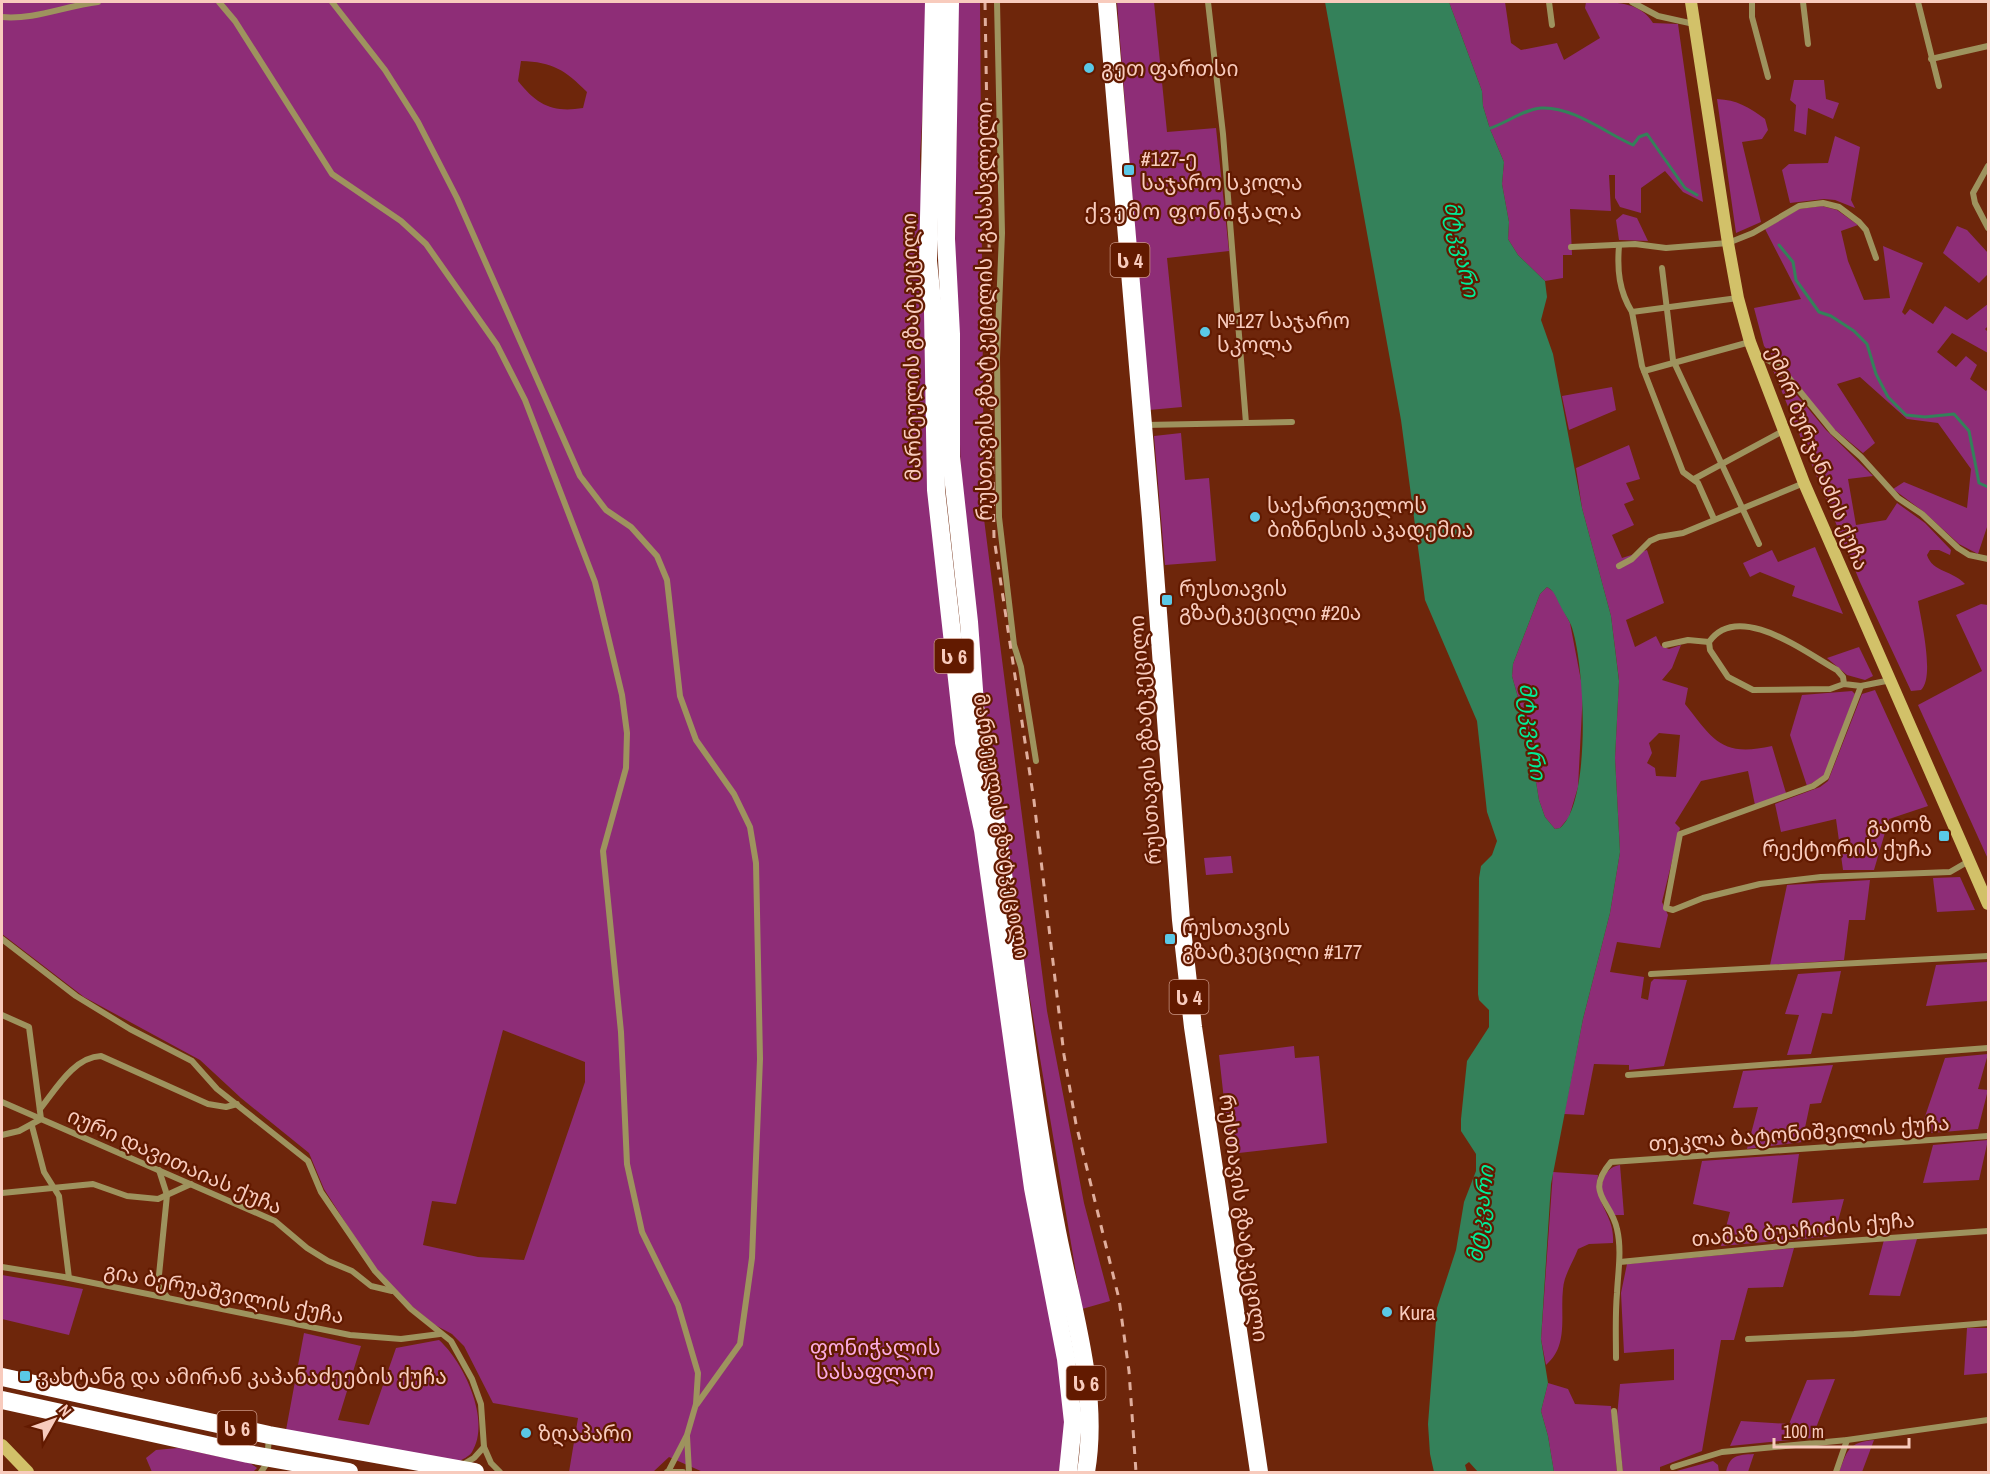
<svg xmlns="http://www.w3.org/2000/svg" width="1990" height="1474" font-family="'Archivo Narrow','Noto Sans Georgian',sans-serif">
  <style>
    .green { fill: #8e2d77; fill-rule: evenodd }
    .water { fill: #34815a; fill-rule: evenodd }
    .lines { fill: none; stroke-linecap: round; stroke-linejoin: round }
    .stream { stroke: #34815a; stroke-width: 3 }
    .street { stroke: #9e935e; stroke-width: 6 }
    .secondary { stroke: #d2c169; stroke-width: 12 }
    .highway { stroke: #fff; stroke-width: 18 }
    .rail { stroke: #e0ae9d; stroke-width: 3; stroke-dasharray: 8 8; stroke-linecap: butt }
    .poi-dot { fill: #5ac8e6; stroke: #621a00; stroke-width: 2 }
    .labels { text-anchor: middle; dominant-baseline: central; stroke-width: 4.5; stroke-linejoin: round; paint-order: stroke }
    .shield { fill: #621a00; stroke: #cb9684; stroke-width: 1.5 }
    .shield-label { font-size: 20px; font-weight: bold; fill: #f8cbbd }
    .poi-label { font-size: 21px; fill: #f8cbbd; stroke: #621a00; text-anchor: start }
    .street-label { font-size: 21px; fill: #f8cbbd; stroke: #621a00 }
    .park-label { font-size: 21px; fill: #fbace3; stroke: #621a00 }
    .neighbourhood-label { font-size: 22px; letter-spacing: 1.5px; fill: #f8cbbd; stroke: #621a00 }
    .water-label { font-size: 22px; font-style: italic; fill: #00ed98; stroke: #621a00 }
  </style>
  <rect width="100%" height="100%" fill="#6e260b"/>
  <g class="green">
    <path d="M2,2H929L920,156L930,453L1067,1380L1064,1472H703L669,1457L653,1472H569L578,1418L493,1403L464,1346L452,1334L435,1325L407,1302L375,1269L324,1189L309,1153L241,1098L200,1060L84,997L2,934ZM521,61C553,62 565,70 587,92L583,108C553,113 537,105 518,81ZM503,1030L585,1062V1082L524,1260L478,1257L423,1245L432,1201L456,1204Z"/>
    <polygon points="958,2 980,2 984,519 1047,1011 1084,1203 1110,1301 1082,1309 985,730 961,483 955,247"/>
    <polygon points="1117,2 1154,2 1167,132 1216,128 1229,251 1167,258 1182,407 1149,410"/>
    <path d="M1449,2H1505L1511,43L1521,50L1557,43L1564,60L1600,38L1585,8L1586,2C1611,2 1639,0 1653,23L1678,24L1703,202L1683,192L1665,171L1641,188V213L1620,207L1615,198V175H1609L1611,211L1570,209L1572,255H1563V278L1545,281L1518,255L1508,239L1509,222L1502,184L1504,162L1490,129L1483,106L1482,91Z"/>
    <polygon points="1794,80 1824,80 1826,99 1839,103 1833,119 1808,108 1806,135 1794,131 1796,105 1790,100"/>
    <path d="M1717,99C1737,100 1749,107 1765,119L1768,130L1762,139L1742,142L1761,222L1736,233Z"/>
    <polygon points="1835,136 1860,147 1851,200 1855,208 1835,200 1824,199 1790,203 1782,170 1789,164 1828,163"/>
    <polygon points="1822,206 1837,210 1858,225 1841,231 1848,261 1864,300 1890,298 1883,246 1923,263 1902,312 1905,315 1910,309 1933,324 1945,306 1967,320 1988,304 1988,326 1985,329 1988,332 1988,353 1952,333 1937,352 1956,367 1966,356 1977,365 1970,379 1986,391 1988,388 1988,524 1978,554 1959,544 1924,512 1893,489 1904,482 1967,508 1971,469 1938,423 1907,419 1860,377 1837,384 1875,443 1863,453 1834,429 1764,346 1754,308 1801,299 1765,229 1799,209"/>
    <polygon points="1623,214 1637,218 1648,241 1619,240 1616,220"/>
    <polygon points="1957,226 1967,230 1988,253 1988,274 1979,283 1943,253"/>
    <path d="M1773,370H1776L1826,430L1873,476L1848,479L1856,525L1886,520L1897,503L1925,523L1951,550L1950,555L1939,550H1930L1927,555C1932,572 1954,571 1965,584L1918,601C1921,620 1935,677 1921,690L1911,691L1860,582Z"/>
    <polygon points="1612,387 1616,410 1569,430 1562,396"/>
    <polygon points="1181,433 1185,480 1209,478 1216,561 1165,565 1154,436"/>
    <path d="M1629,445L1640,479L1626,483L1634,500L1624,504L1634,525L1612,535L1622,558L1647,550L1664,603L1626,620L1635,647L1656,636L1661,646L1669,649L1681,645L1672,668L1662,680L1688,688L1685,704C1714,741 1722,757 1772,746L1786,793L1755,805L1748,771L1701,781L1675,823L1680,828L1662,902L1668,915L1660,948L1617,942L1610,972L1644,977L1641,998L1648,1000L1651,982L1654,979L1687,980L1664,1066L1629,1070V1065L1594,1064L1584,1115L1564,1114L1583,1019L1610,913L1620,852L1615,758L1619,680L1611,616L1582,508L1576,468ZM1659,733L1680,735L1676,777L1656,776L1655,768L1647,763L1652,753L1649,743Z"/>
    <polygon points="1815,547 1843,614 1792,596 1795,586 1760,572 1750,577 1743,563 1772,550 1778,562"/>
    <polygon points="1547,587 1554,592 1570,623 1583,691 1578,787 1569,817 1560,828 1555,829 1545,817 1539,800 1528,733 1512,676 1513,664 1540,594"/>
    <polygon points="1981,604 1988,605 1988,859 1918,705 1982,671 1956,615"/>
    <polygon points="1859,647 1873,676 1865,680 1847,675 1827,658"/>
    <polygon points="1875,690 1928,806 1889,819 1874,870 1843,870 1836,819 1781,832 1775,804 1820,787 1828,781 1862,694"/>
    <polygon points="1852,691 1855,694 1825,775 1807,786 1790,735 1802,695"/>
    <polygon points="1231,856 1233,873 1206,875 1204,858"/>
    <polygon points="1960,877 1975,910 1937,912 1933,878"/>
    <polygon points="1870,880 1865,920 1849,920 1844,960 1770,965 1787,885"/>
    <polygon points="1988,962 1988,1001 1926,1006 1936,965"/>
    <polygon points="1841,971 1832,1014 1822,1013 1811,1054 1787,1055 1799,1015 1785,1014 1798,974"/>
    <polygon points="1294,1046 1295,1058 1319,1056 1327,1143 1230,1154 1219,1055"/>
    <polygon points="1988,1054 1978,1089 1988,1090 1978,1129 1919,1134 1945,1058"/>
    <polygon points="1833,1065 1821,1103 1810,1104 1802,1142 1747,1149 1758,1107 1733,1108 1743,1071"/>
    <polygon points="1988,1140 1979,1180 1923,1183 1933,1145"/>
    <polygon points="1799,1154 1792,1203 1844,1199 1834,1236 1721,1246 1730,1212 1693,1204 1702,1161"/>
    <path d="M1620,1165L1624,1215H1614L1600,1191C1603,1179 1606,1167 1620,1165Z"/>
    <path d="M1553,1172L1598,1175C1594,1206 1615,1214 1613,1243L1589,1244L1578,1249C1573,1262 1564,1275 1563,1289C1560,1315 1569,1346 1546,1365L1541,1339Z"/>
    <polygon points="1917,1239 1900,1296 1869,1295 1884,1240"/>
    <polygon points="1794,1248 1783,1287 1748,1288 1734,1340 1721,1340 1702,1451 1660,1467 1660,1472 1623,1472 1617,1417 1620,1384 1674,1380 1674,1349 1624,1353 1621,1293 1627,1264"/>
    <polygon points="2,1275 83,1289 69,1335 2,1319"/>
    <polygon points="1967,1328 1988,1328 1988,1373 1964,1375"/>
    <path d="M304,1333L361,1346L338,1420L369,1425L396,1348L439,1340C463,1361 492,1421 472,1452C469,1457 462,1459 457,1463L286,1430Z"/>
    <polygon points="1835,1379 1812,1438 1730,1446 1741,1421 1789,1424 1807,1380"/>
    <polygon points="1548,1383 1568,1389 1575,1404 1611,1406 1617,1472 1554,1472 1548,1436 1541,1411"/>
    <path d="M1874,1440L1862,1472H1839C1848,1449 1848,1443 1874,1440Z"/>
    <polygon points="178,1448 250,1463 257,1468 253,1472 152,1472 146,1458 156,1450"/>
    <path d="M1754,1454L1748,1472H1726C1730,1455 1737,1455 1754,1454Z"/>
    <polygon points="1713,1461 1718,1465 1719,1472 1673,1472"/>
  </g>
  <path class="water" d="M1325,2H1449L1482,91L1483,106L1490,129L1504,162L1502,184L1509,222L1508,239L1518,255L1545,281L1547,297L1541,320L1553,354L1582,508L1611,616L1619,681L1615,758L1620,852L1610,913L1583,1019L1551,1184L1541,1339L1548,1383L1541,1411L1548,1436L1554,1472H1478L1469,1462L1465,1465L1467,1472H1434L1430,1454L1428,1424L1437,1308L1456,1250L1464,1202L1476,1171V1154L1461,1131V1119L1467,1061L1489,1027V1010L1479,1000L1478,994L1479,878L1481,866L1492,855L1497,841L1487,812L1477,721L1425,600L1401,420ZM1547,587C1555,591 1556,598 1560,605C1563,612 1568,618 1571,625C1585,662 1592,802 1560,828L1555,829L1545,817L1539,800L1528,733L1512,676L1513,664L1540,594Z"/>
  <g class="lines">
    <g class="stream">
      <path d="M1488,129C1505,124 1524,109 1541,108C1572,106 1606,133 1633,145L1639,137L1647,134L1685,188L1697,195"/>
      <polyline points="1779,245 1793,262 1796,280 1819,312 1831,316 1854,331 1867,344 1876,374 1888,397 1906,415 1925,417 1954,414 1969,431 1979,483 1988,487"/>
    </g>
    <g class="street">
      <polyline points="219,2 235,21 332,174 401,221 426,244 497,345 525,400 595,582 622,695 627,733 626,768 603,851 621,1032 627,1164 642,1232 678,1305 698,1373 696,1404 687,1435 668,1472"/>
      <polyline points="332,2 385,70 418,122 457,198 580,476 606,510 631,527 657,556 667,580 680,696 696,740 734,794 750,827 756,863 760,1059 752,1258 740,1344 697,1404"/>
      <polyline points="997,2 1002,233 997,358 999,517 1014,645 1021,667 1036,761"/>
      <polyline points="1208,2 1223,134 1246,423"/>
      <polyline points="1549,2 1552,25"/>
      <polyline points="1632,2 1658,16 1694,24"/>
      <polyline points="1752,2 1752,17 1768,77"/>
      <polyline points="1803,2 1808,44"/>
      <polyline points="1918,2 1939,86"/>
      <path d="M2,17C34,20 65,6 98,2"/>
      <polyline points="1931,59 1988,46"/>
      <polyline points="1988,166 1973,193 1975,203 1988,228"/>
      <path d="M1619,246C1617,270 1619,291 1632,312L1642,366L1683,472L1698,483L1714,519"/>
      <polyline points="1571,247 1635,244 1666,248 1728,243 1753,233 1799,206 1823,203 1839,207 1859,222 1866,230 1876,258"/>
      <polyline points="1662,268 1673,360 1759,544"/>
      <polyline points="1632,312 1738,298"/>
      <polyline points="1755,353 1780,367 1833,432 1861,457 1898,498 1922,514 1958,548 1969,555 1988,559"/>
      <polyline points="1644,371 1750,342"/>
      <polyline points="1145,425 1292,422"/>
      <polyline points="1694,479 1783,431"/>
      <polyline points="1619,566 1632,559 1650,541 1659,537 1683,533 1804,483"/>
      <polyline points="1665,645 1688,640 1709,642"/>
      <path d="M1844,684L1843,677L1837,670C1806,653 1738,600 1709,642L1710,650L1728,677L1753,690L1830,689L1844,684L1861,686L1891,680"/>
      <polyline points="1861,686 1826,777 1813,786 1680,834 1666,908 1673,910 1703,898 1760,884 1821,877 1950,872 1969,861"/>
      <polyline points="2,939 76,996 130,1029 192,1061 217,1089 308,1161 321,1192 375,1271 411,1309 451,1341 472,1379 481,1404 484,1447"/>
      <polyline points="1651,974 1988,956"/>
      <polyline points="2,1015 29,1027 41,1119 19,1131 2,1135"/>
      <polyline points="1628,1075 1988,1048"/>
      <polyline points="2,1102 275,1221 307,1248 328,1261 352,1271 371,1286 392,1291"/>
      <path d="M40,1109C56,1089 74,1057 101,1056L208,1104L226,1107L237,1104"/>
      <polyline points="32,1126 44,1172 59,1196 69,1278"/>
      <polyline points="159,1170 167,1195 158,1285 168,1298"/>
      <polyline points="2,1193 93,1184 127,1196 158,1199 191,1184"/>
      <polyline points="1620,1262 1792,1245 1988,1231"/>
      <polyline points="2,1267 64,1277 350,1335 401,1339 440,1334"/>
      <polyline points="1748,1339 1854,1334 1988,1323"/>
      <path d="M1616,1358C1616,1336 1615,1315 1617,1293C1618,1272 1622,1250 1617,1229C1611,1200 1584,1194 1611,1162L1988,1136"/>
      <polyline points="1614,1411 1620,1472"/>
      <polyline points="687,1436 689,1472"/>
      <polyline points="462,1465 474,1458 484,1447 491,1463 500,1472"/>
      <polyline points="1673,1467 1722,1452 1847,1440 1988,1420"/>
      <polyline points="261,1472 267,1463 269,1436"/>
      <polyline points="667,1472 683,1472"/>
      <polyline points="1836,1472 1847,1440"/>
    </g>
    <g class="secondary">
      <polyline points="1691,2 1728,243 1738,298 1750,342 1804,483 1988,904"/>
      <polyline points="2,1445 28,1472"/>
    </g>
    <g class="highway">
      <polyline points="934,2 928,261 933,311 936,490 964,742 983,830 1033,1188 1066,1359 1073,1422 1068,1472"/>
      <path d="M950,2L946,239L951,334V457L969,622L976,717L995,817C1015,953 1030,1091 1056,1226C1071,1306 1100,1391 1086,1472"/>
      <polyline points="1107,2 1151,519 1181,920 1193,1027 1259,1472"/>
      <polyline points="2,1377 269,1435 475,1472"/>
      <polyline points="2,1400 248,1454 349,1472"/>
    </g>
    <polyline class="rail" points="985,2 994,538 1034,801 1064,1055 1076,1124 1119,1299 1129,1371 1136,1472"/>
  </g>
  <g class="poi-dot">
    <circle cx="1089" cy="68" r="6"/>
    <rect x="1123" y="164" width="12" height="12" rx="3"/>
    <circle cx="1205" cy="332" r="6"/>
    <circle cx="1255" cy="517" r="6"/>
    <rect x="1161" y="594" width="12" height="12" rx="3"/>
    <rect x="1938" y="830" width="12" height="12" rx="3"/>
    <rect x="1164" y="933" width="12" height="12" rx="3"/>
    <circle cx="1387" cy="1312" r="6"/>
    <rect x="19" y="1370" width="12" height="12" rx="3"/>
    <circle cx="526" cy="1433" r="6"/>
  </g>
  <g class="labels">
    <g class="shield">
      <rect x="1110.5" y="243" width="39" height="34" rx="4.5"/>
      <rect x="934.5" y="639" width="39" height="34" rx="4.5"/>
      <rect x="1169.5" y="980" width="39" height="34" rx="4.5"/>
      <rect x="1066.5" y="1366" width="39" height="34" rx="4.5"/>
      <rect x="217.5" y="1411" width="39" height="34" rx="4.5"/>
    </g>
    <g class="shield-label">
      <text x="1130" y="260">ს 4</text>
      <text x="954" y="656">ს 6</text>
      <text x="1189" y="997">ს 4</text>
      <text x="1086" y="1383">ს 6</text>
      <text x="237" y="1428">ს 6</text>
    </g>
    <g class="poi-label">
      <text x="1101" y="68">გეთ ფართსი</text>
      <text x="1141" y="158">#127-ე<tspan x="1141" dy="24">საჯარო სკოლა</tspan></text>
      <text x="1217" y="320">№127 საჯარო<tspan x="1217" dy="24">სკოლა</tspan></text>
      <text x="1267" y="505">საქართველოს<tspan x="1267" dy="24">ბიზნესის აკადემია</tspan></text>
      <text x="1179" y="588">რუსთავის<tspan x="1179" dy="24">გზატკეცილი #20ა</tspan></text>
      <text x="1932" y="824" text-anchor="end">გაიოზ<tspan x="1932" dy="24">რექტორის ქუჩა</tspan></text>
      <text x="1182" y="927">რუსთავის<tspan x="1182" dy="24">გზატკეცილი #177</tspan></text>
      <text x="1399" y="1312">Kura</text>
      <text x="37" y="1376">ვახტანგ და ამირან კაპანაძეების ქუჩა</text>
      <text x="538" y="1433">ზღაპარი</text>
    </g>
    <g class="street-label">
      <text transform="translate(984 311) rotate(-90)">რუსთავის გზატკეცილის I გასასვლელი</text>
      <text transform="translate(911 347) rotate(-91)">მარნეულის გზატკეცილი</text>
      <text transform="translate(1818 458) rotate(68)">ემირ ბურჯანაძის ქუჩა</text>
      <text transform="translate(1145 740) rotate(-94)">რუსთავის გზატკეცილი</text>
      <text transform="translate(1002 826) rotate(81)">მარნეულის გზატკეცილი</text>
      <text transform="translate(1799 1133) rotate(-4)">თეკლა ბატონიშვილის ქუჩა</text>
      <text transform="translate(175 1161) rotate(24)">იური დავითაიას ქუჩა</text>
      <text transform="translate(1244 1218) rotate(82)">რუსთავის გზატკეცილი</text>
      <text transform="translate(1803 1229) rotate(-5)">თამაზ ბუაჩიძის ქუჩა</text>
      <text transform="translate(224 1293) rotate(11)">გია ბერუაშვილის ქუჩა</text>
    </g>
    <g class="park-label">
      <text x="875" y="1347">ფონიჭალის<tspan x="875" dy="24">სასაფლაო</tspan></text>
    </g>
    <g class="neighbourhood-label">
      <text x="1194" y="211">ქვემო ფონიჭალა</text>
    </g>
    <g class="water-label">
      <text transform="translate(1462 249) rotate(78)">მტკვარი</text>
      <text transform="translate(1533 731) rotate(83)">მტკვარი</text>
      <text transform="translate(1480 1214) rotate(-83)">მტკვარი</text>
    </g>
  </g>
  <rect width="1990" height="1474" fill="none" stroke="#f8cbbd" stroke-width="6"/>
  <g transform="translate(54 1420) rotate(50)" stroke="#621a00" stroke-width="4.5" paint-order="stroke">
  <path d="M0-4.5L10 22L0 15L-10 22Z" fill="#f8cbbd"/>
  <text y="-9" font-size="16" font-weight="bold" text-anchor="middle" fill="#f8cbbd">N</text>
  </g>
  <path d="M1774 1438v9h135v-9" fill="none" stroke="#f8cbbd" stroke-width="3"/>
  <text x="1783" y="1438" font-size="18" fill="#f8cbbd" stroke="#621a00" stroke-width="4.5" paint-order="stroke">100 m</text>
</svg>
